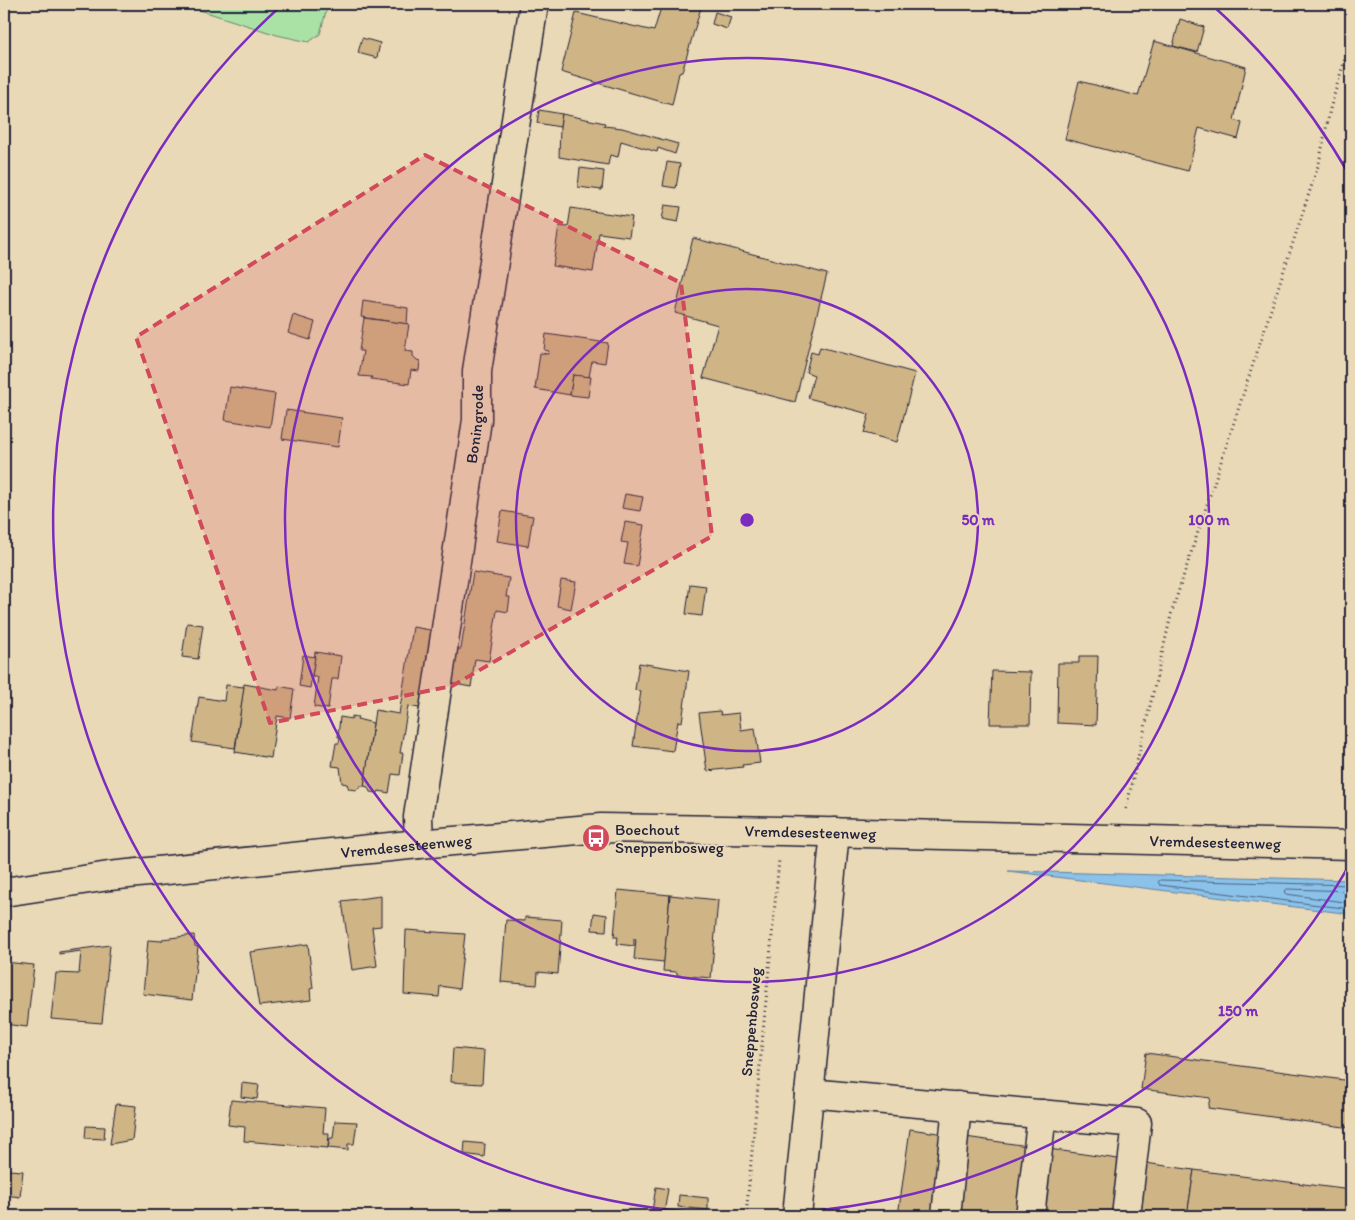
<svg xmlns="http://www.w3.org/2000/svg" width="1355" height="1220" font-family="Itim,sans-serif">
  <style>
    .green { fill: #aae2a6; stroke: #668270 }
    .water { fill: #8bc2e9; stroke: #6182a3 }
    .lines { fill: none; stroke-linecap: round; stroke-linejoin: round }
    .shore { stroke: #4c6281; stroke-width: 1 }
    .building { fill: #cfb485; stroke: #22223b }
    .minor-casing { stroke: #22223b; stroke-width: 31 }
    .path { stroke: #22223b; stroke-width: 3; stroke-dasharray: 1 4; stroke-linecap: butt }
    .minor { stroke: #ead9b6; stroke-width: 28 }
    .marked { fill: #d1495b; fill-opacity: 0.2; stroke: #d1495b; stroke-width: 4; stroke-dasharray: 10 6; stroke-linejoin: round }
    .ring { fill: none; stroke: #7b2cbf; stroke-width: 2.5 }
    .labels { text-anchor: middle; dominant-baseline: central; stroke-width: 4; stroke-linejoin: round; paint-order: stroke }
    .street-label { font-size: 16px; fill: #22223b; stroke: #ead9b6 }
    .poi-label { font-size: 16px; fill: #22223b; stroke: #ead9b6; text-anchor: start }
    .centre { fill: #7b2cbf; stroke: #ead9b6; stroke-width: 2.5 }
    .ring-label { font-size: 15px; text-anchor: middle; font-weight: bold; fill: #7b2cbf; stroke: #ead9b6; stroke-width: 4; stroke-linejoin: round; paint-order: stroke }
  </style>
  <rect width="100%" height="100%" fill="#ead9b6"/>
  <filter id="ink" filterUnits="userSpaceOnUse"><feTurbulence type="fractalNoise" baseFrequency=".02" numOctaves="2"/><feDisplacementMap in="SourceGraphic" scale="10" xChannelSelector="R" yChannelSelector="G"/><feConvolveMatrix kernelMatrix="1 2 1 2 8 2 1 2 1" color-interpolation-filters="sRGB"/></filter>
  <g filter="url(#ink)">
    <polygon class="green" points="181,4 328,4 320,34 309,42 277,35"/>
    <polygon class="water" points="1008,871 1351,880 1351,914"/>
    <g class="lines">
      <g class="shore">
        <polyline points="1351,885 1160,880 1158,882 1160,885 1351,909"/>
        <polyline points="1351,891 1287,889 1284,892 1286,894 1351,903"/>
      </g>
    </g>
    <g class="building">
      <polygon points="662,4 702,4 682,72 679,73 672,105 561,72 576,13 654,31"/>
      <polygon points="715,12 731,17 727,29 712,24"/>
      <polygon points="1180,19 1204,27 1197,52 1173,46"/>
      <polygon points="362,38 380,43 377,58 358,53"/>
      <polygon points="1154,41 1246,67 1234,120 1242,123 1238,139 1199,128 1188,171 1065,139 1079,81 1138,96"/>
      <polygon points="539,110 562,114 560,127 537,123"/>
      <polygon points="562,114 605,123 604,126 622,128 678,144 675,154 658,148 657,152 621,141 618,157 610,155 608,165 559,157 560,127"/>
      <polygon points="667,162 680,164 676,188 663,186"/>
      <polygon points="580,168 604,171 602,190 578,187"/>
      <polygon points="665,205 681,207 678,222 662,219"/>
      <polygon points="571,208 632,217 629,237 599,233 593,272 553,266 559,226 568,227"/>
      <polygon points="693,238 827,274 795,402 703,378 718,325 675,313"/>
      <polygon points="363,301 408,308 407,324 361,317"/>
      <polygon points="293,315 315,322 310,340 288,333"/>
      <polygon points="364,318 409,324 405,351 413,352 413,356 417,360 420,361 419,371 411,370 409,384 371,379 372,377 359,376 363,351 359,351"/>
      <polygon points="546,334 608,343 605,363 592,361 589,377 573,375 570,395 535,389 540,353 548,354 549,351 544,350"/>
      <polygon points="820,347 915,373 897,442 864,433 869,414 808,398 814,375 806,372 811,352 818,354"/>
      <polygon points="573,375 591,377 588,397 570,395"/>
      <polygon points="230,387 275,394 270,427 225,420"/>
      <polygon points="286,410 342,418 338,447 282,439"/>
      <polygon points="625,494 643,497 640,511 622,508"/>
      <polygon points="502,511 533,516 528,546 497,541"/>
      <polygon points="625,522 644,525 637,566 624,564 628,543 621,542"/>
      <polygon points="473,572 509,578 506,597 510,597 508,612 497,610 489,661 475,659 471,687 449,683 454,649 461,649"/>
      <polygon points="561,580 576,582 571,609 557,606"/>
      <polygon points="690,584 706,586 702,616 686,614"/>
      <polygon points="187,623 203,625 198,659 182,657"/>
      <polygon points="413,627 436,631 424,709 408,706 400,753 403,753 400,775 392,774 389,793 379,791 378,793 370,792 368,787 364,786 375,710 399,714"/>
      <polygon points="315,652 341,656 338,679 332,679 328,709 314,707 318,677 312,677"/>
      <polygon points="303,655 315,657 310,688 299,686"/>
      <polygon points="1079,656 1098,656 1096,725 1057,723 1058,663 1079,663"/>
      <polygon points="639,663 689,671 682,722 678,721 673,751 633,746 641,691 635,690"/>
      <polygon points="992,671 1031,672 1030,724 990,724"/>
      <polygon points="244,684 278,690 279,686 294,689 290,718 277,716 271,758 235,752"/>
      <polygon points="226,685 244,687 235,748 192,742 199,697 224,701"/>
      <polygon points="720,711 721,715 739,713 741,730 755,728 760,763 742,765 743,767 707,771 699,713"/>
      <polygon points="352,716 358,717 357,719 373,723 364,786 360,786 357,790 349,789 347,784 342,783 340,767 332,766 336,743 339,743 340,737 338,737 340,717 352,719"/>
      <polygon points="618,890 670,895 664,962 634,959 636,939 634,939 634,946 617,944 618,937 614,937"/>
      <polygon points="670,895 718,900 711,978 677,975 677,972 663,971"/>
      <polygon points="381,896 381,926 372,927 377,966 352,970 342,901"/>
      <polygon points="594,913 607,915 606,931 592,930"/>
      <polygon points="525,917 562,920 558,974 538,972 537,985 501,982 506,920 525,921"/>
      <polygon points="406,930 465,934 459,989 440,986 439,997 404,994"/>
      <polygon points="194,935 195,946 198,947 192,1000 143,994 148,940 162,941 162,939"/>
      <polygon points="308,944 313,988 310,989 311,1000 259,1006 250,952"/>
      <polygon points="110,945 102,1023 51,1019 56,973 79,974 81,951 59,954 59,952"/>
      <polygon points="4,962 34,965 27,1027 4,1024"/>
      <polygon points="453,1048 484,1051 482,1084 451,1082"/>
      <polygon points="1146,1053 1351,1081 1351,1128 1208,1108 1210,1098 1141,1089"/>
      <polygon points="242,1083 259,1085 257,1099 241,1097"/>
      <polygon points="231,1100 325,1108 323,1133 329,1133 328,1148 244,1141 245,1127 228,1125"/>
      <polygon points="116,1104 136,1106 132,1140 110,1144"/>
      <polygon points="335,1121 357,1122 354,1144 348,1144 348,1150 328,1148 330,1138 333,1138"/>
      <polygon points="86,1126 105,1127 104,1139 85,1138"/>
      <polygon points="910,1129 1194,1170 1187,1216 898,1216"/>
      <polygon points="465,1142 485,1144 484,1157 464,1154"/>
      <polygon points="8,1170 23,1171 20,1197 5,1195"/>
      <polygon points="1194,1170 1351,1190 1351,1216 1187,1216"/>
      <polygon points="656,1187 668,1189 664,1213 652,1211"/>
      <polygon points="679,1195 708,1198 708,1210 678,1207"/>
    </g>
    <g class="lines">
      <g class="minor-casing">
        <g id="minor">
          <path id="s1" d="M419,844L418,817L477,420V371L534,4"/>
          <path id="s2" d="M4,892L109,876L419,844L601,828L782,831L1351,845"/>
          <polyline points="809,1093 1137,1123 1126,1216"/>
          <polyline points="797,1216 835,832"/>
          <polyline points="946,1216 957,1106"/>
          <polyline points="1030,1216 1042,1114"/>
        </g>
      </g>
      <g class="path">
        <polyline points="1126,809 1172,611 1319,163 1330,109 1351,38"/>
        <polyline points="746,1216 779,860"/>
      </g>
      <use href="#minor" class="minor"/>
    </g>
  </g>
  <path class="marked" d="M425,155L681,283L712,536L452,686L270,723L136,337Z"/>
  <g class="ring">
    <circle cx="747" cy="520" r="231"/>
    <circle cx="747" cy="520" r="462"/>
    <path d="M1351 862A694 694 0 1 1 283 4M1211 4A694 694 0 0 1 1351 178"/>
  </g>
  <defs>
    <g id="bus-disc" transform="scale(1.4375)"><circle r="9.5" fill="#d1495b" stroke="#ead9b6"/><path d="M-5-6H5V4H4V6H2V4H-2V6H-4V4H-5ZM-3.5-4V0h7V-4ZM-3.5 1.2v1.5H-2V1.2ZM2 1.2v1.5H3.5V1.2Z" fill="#fff"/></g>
  </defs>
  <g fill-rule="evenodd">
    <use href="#bus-disc" x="596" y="838"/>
  </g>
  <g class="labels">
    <g class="street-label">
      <text stroke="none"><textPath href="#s1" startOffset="424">Boningrode</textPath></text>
      <text stroke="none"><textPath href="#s2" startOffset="810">Vremdesesteenweg</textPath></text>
      <text stroke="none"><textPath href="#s2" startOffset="1215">Vremdesesteenweg</textPath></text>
      <text stroke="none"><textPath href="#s2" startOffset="405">Vremdesesteenweg</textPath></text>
      <text transform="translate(751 1022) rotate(-85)">Sneppenbosweg</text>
    </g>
    <g class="poi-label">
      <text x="615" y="829">Boechout<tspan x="615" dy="18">Sneppenbosweg</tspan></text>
    </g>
  </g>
  <circle cx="747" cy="520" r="8" class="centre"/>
  <g class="ring-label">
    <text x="978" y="525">50 m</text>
    <text x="1209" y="525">100 m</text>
    <text x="1238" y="1016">150 m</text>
  </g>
  <rect width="1355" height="1220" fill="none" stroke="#ead9b6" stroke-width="20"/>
  <rect x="10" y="10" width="1335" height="1200" fill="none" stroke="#22223b" stroke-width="2" filter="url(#ink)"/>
</svg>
